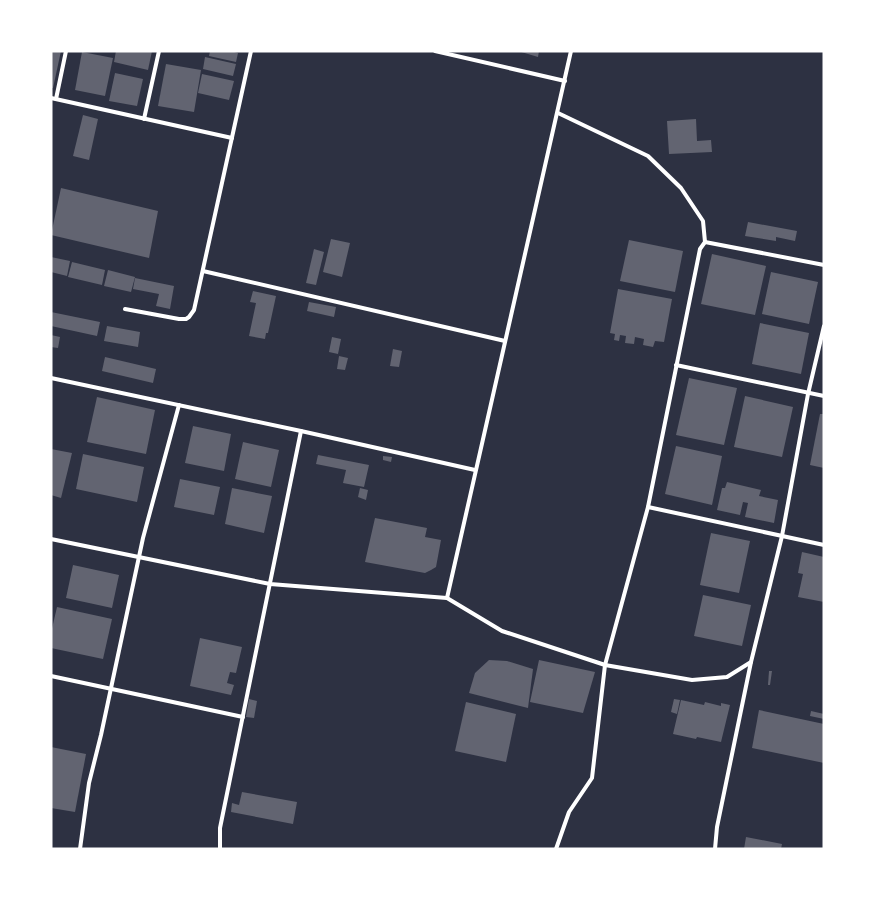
<svg xmlns="http://www.w3.org/2000/svg" width="875" height="900" font-family="'Nunito Sans',sans-serif">
  <style>
    .building { fill: #626471 }
    .lines { fill: none; stroke-linecap: round; stroke-linejoin: round }
    .minor { stroke: #fff; stroke-width: 4 }
  </style>
  <rect width="100%" height="100%" fill="#2d3142"/>
  <g class="building">
    <polygon points="51,51 61,51 53,88 51,88"/>
    <polygon points="116,51 152,51 148,70 114,62"/>
    <polygon points="210,51 231,51 238,53 236,62 209,56"/>
    <polygon points="518,51 539,51 538,57"/>
    <polygon points="82,52 113,58 105,96 75,90"/>
    <polygon points="205,57 236,64 233,76 203,69"/>
    <polygon points="166,64 201,70 194,112 158,106"/>
    <polygon points="115,73 143,79 137,106 109,101"/>
    <polygon points="202,74 234,81 229,100 198,93"/>
    <polygon points="83,115 98,119 89,160 73,156"/>
    <polygon points="696,119 697,141 711,140 712,152 669,154 667,121"/>
    <polygon points="61,188 158,211 149,258 51,235"/>
    <polygon points="748,222 797,231 795,241 776,237 776,241 745,236"/>
    <polygon points="331,239 350,243 342,277 323,272"/>
    <polygon points="629,240 683,251 675,292 620,281"/>
    <polygon points="314,249 324,252 316,285 306,283"/>
    <polygon points="712,254 766,266 755,315 701,304"/>
    <polygon points="51,257 70,261 67,276 51,272"/>
    <polygon points="72,262 105,270 102,285 68,277"/>
    <polygon points="108,270 135,277 131,292 104,286"/>
    <polygon points="771,272 818,282 809,324 762,314"/>
    <polygon points="135,278 174,286 170,309 156,306 159,294 133,289"/>
    <polygon points="618,289 672,299 664,342 655,341 653,347 643,345 644,339 635,337 634,344 625,343 626,336 620,335 619,341 614,340 615,334 610,333"/>
    <polygon points="253,291 276,296 268,333 266,333 265,339 249,336 256,303 250,302"/>
    <polygon points="309,302 336,307 334,317 307,311"/>
    <polygon points="51,312 100,322 97,336 51,326"/>
    <polygon points="760,323 809,333 801,374 752,364"/>
    <polygon points="107,326 140,332 138,347 104,341"/>
    <polygon points="51,335 60,337 58,348 51,347"/>
    <polygon points="332,337 341,339 338,354 329,352"/>
    <polygon points="393,349 402,351 399,367 390,366"/>
    <polygon points="339,356 348,358 345,370 337,369"/>
    <polygon points="105,357 156,369 153,383 102,371"/>
    <polygon points="689,378 737,388 724,445 676,435"/>
    <polygon points="745,396 793,407 782,457 734,447"/>
    <polygon points="97,397 155,410 146,454 87,442"/>
    <polygon points="820,414 824,414 824,468 810,465"/>
    <polygon points="193,426 231,434 224,471 185,463"/>
    <polygon points="243,442 279,450 271,487 235,479"/>
    <polygon points="676,446 722,456 712,505 665,494"/>
    <polygon points="51,449 72,453 61,498 51,495"/>
    <polygon points="83,454 144,467 137,502 76,489"/>
    <polygon points="318,455 369,465 364,487 343,483 346,470 316,464"/>
    <polygon points="383,456 392,457 391,462 383,460"/>
    <polygon points="180,479 220,487 214,515 174,507"/>
    <polygon points="727,482 761,490 759,496 778,500 774,523 745,517 748,503 743,502 740,515 717,510 722,488 725,488"/>
    <polygon points="232,488 272,496 264,533 225,524"/>
    <polygon points="360,488 368,490 366,500 358,497"/>
    <polygon points="375,518 427,528 425,537 441,540 436,567 431,570 425,573 365,562"/>
    <polygon points="711,533 750,541 739,593 700,585"/>
    <polygon points="802,552 824,557 824,602 798,597 803,574 798,573"/>
    <polygon points="73,565 119,575 112,608 66,598"/>
    <polygon points="703,595 751,605 742,646 694,636"/>
    <polygon points="57,607 112,619 103,659 51,648 51,633"/>
    <polygon points="200,638 242,647 236,673 230,672 227,683 234,685 231,695 190,686"/>
    <polygon points="489,660 507,661 533,669 528,708 469,693 475,673"/>
    <polygon points="539,660 595,672 583,713 530,702"/>
    <polygon points="769,671 772,671 770,685 768,685"/>
    <polygon points="249,699 257,701 254,718 246,717"/>
    <polygon points="674,699 680,700 677,714 671,712"/>
    <polygon points="681,700 704,705 705,702 721,706 721,703 730,705 721,742 697,737 696,739 673,734"/>
    <polygon points="466,702 516,714 506,762 455,751"/>
    <polygon points="759,710 824,724 824,763 752,748"/>
    <polygon points="811,711 824,714 824,719 810,716"/>
    <polygon points="51,747 86,754 75,812 51,808"/>
    <polygon points="242,792 297,802 293,824 231,812 232,803 239,805"/>
    <polygon points="746,837 782,844 781,849 744,849"/>
  </g>
  <g class="lines">
    <g class="minor">
      <polyline points="435,51 565,81"/>
      <polyline points="51,98 232,138"/>
      <polyline points="56,99 66,51"/>
      <polyline points="144,119 159,51"/>
      <polyline points="705,242 824,265"/>
      <polyline points="203,271 505,341"/>
      <polyline points="125,309 179,319 186,319 189,317 194,310 251,51"/>
      <polyline points="676,365 824,396"/>
      <polyline points="51,378 301,431 475,470"/>
      <polyline points="648,507 824,545"/>
      <polyline points="51,539 270,584 447,598 502,631 605,665 692,680 727,677 751,662 782,536 808,394 824,326"/>
      <polyline points="447,598 571,51"/>
      <polyline points="51,676 243,717"/>
      <polyline points="80,849 89,783 101,735 143,538 179,405"/>
      <polyline points="220,849 220,828 301,431"/>
      <polyline points="556,849 569,812 592,778 605,665 648,507 700,249 705,242 703,221 681,188 648,156 558,113"/>
      <polyline points="715,849 717,827 751,662"/>
    </g>
  </g>
  <rect width="875" height="900" fill="none" stroke="#ffffff" stroke-width="105"/>
</svg>
